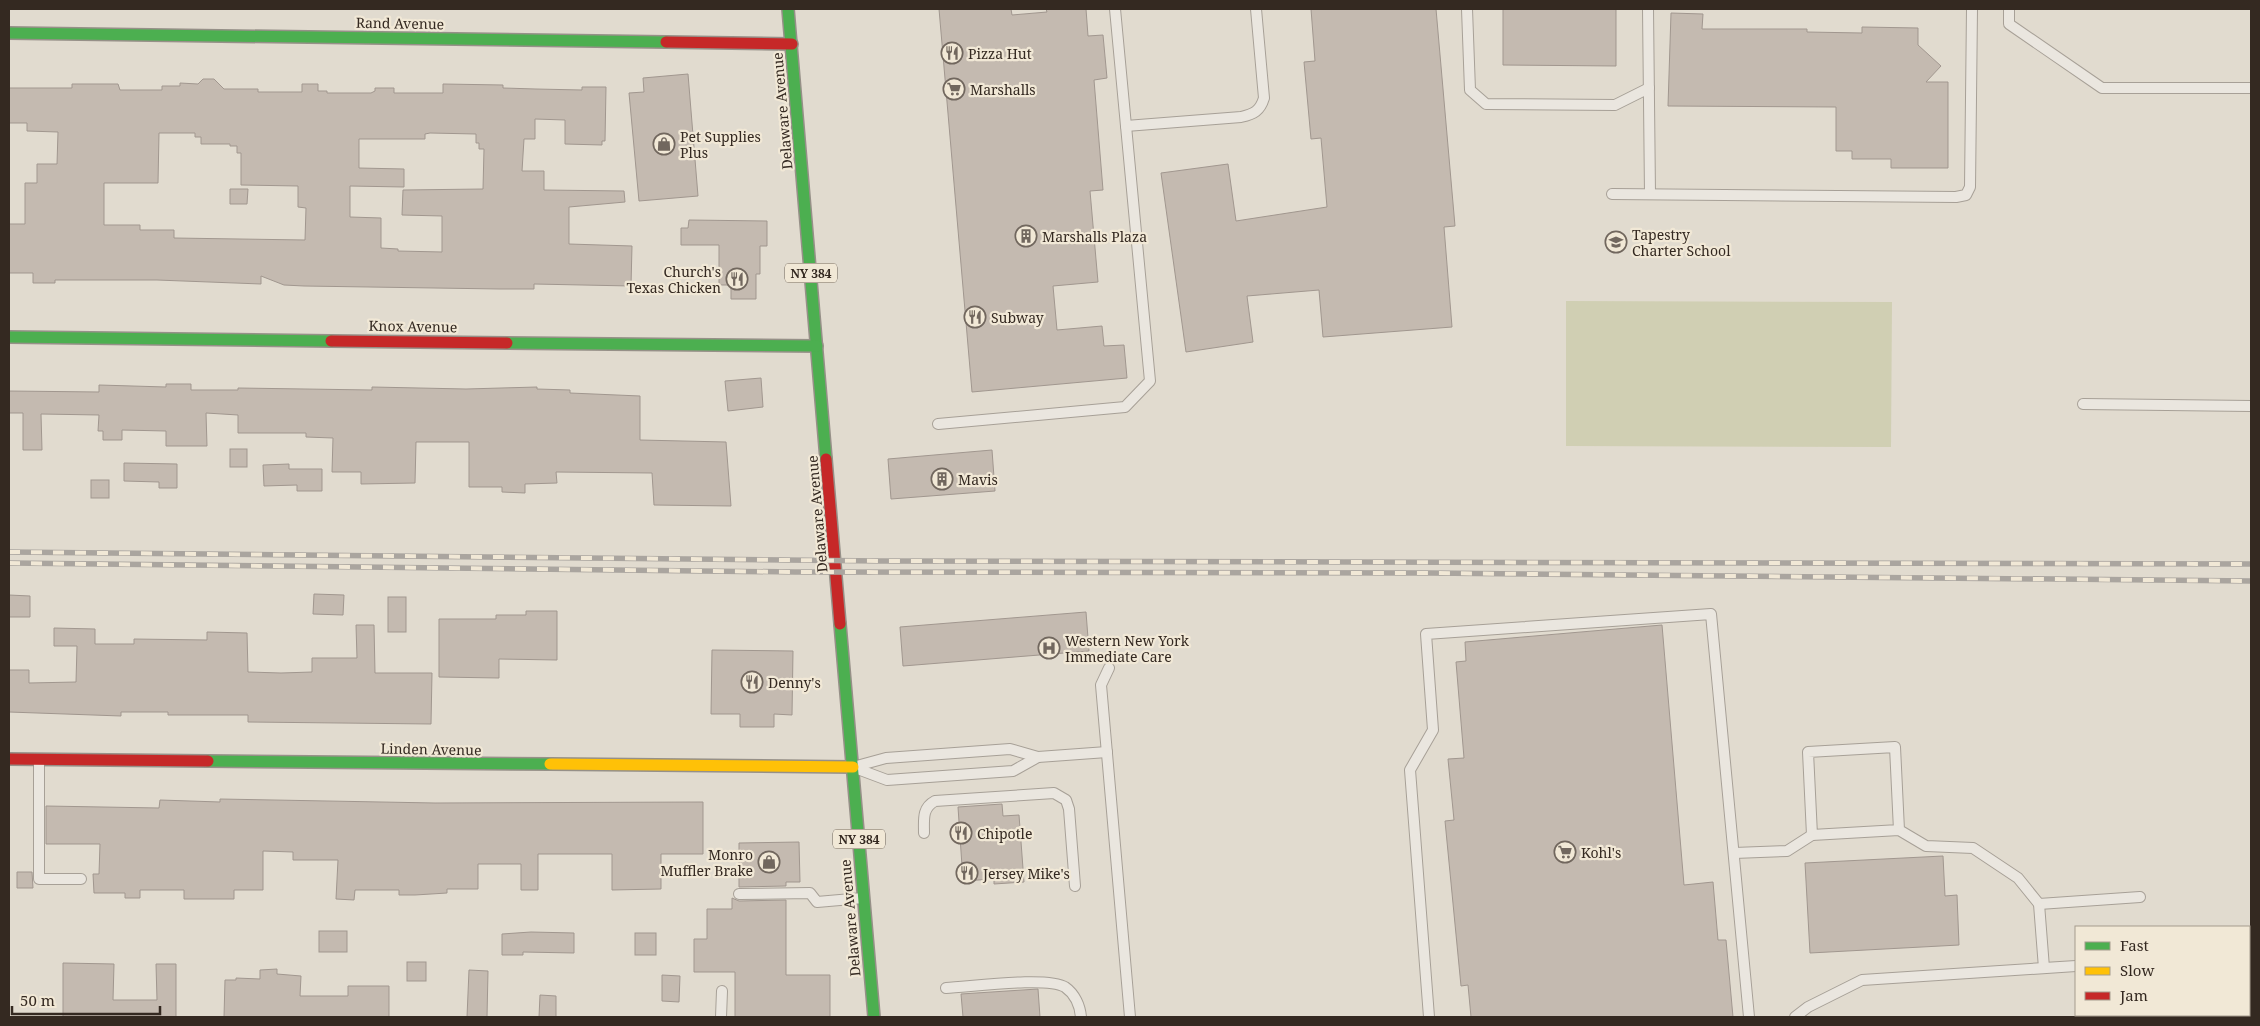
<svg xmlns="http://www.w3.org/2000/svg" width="2260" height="1026" font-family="'Noto Serif',serif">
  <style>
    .green { fill: #d0cfb3 }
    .building { fill: #c4bab0; stroke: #a1978f; fill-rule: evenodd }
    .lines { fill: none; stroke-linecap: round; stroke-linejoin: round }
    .lane-casing { stroke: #a7a097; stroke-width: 12 }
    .fast-casing { stroke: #969088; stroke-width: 14 }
    .slow-casing { stroke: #969088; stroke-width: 14 }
    .jam-casing { stroke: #969088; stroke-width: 14 }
    .lane { stroke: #eae6df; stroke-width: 10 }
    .fast { stroke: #4caf50; stroke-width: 11 }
    .slow { stroke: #ffc107; stroke-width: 11 }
    .jam { stroke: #c62828; stroke-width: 11 }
    .rail-casing { stroke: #aaa59f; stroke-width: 5.5 }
    .rail { stroke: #f1e8d6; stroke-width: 4; stroke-dasharray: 11; stroke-linecap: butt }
    .labels { text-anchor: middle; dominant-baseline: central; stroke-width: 4.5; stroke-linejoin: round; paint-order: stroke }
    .shield { fill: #f1e8d6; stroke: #6d6257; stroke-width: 1 }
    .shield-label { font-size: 12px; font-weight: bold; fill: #342921 }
    .street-label { font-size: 14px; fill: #342921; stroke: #f1e8d6 }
    .poi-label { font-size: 14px; fill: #342921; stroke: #f1e8d6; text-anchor: start }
  </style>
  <rect width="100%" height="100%" fill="#e1dbcf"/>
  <polygon class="green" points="1566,301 1892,302 1891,447 1566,446"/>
  <g class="building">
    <polygon points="939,9 1011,9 1012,15 1047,12 1046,9 1086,9 1088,36 1103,35 1107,78 1094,80 1103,190 1090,191 1098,282 1053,286 1057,330 1102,326 1104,346 1124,345 1127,378 972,392"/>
    <polygon points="1311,9 1436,9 1455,226 1444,227 1452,327 1323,337 1319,290 1247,296 1253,342 1186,352 1161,173 1228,164 1236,221 1327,207 1321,138 1311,139 1304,62 1315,61"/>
    <polygon points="1503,9 1616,9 1616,66 1503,65"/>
    <polygon points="1671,13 1703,14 1702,29 1807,29 1807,32 1862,33 1862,27 1918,28 1918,45 1941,66 1926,82 1948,82 1948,168 1891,168 1891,159 1852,159 1852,151 1836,151 1836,107 1668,106"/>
    <polygon points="688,74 698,196 639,201 629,93 644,92 643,78"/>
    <path d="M203,79H214L224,89H258V92H302V84H318V91H327V93H371L375,91V88H394V93H443V84L503,85V88L536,89L582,90V87H606L605,141H602V145L565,144V120L535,119V139H524L522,171H544V190L624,191L625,202L569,207V244L632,246L631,286L534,284V289H500L304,286L284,285L261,276V284L157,280H55V283H33V273H9V224H25V183H37V164H57L58,132L27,131V123H9V88H72V84H118L120,90H162V86H180V83L198,84ZM159,133H195V137H201V144H230V146H237V153H241V185L298,186V207L306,208L305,240L174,238V230H140V225H104V183H158ZM430,133L476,134V143H479V149H484L483,189L403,190L402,215L442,216V252L398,251V249L381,248V218L350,217V186L404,187V169L359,168V139H425V134Z"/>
    <polygon points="230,189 248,189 247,204 230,204"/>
    <polygon points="689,220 767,221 767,246 760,246 760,274 756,274 756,299 731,299 731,285 719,285 719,245 681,245 681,228 688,228"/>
    <polygon points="761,378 763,407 728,411 725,381"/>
    <polygon points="166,384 191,384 191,390 238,390 238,388 372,390 372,387 466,389 537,387 537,389 570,390 570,393 640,396 640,440 726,442 731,506 654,505 652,473 556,472 557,483 525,484 525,493 502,492 502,487 469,487 469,442 416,442 415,483 361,484 361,472 332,472 333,438 306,437 306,433 238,433 238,415 206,413 207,446 166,446 166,431 122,430 122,440 103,440 103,431 98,431 99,415 41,414 42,450 23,450 23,413 9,413 9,391 99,392 99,385 166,387"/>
    <rect x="230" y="449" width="17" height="18"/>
    <polygon points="992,450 995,491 891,499 888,459"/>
    <polygon points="124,463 177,464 177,488 159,488 159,482 124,481"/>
    <polygon points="289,464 289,469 322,469 322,491 297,491 297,485 264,486 263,465"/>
    <rect x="91" y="480" width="18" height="18"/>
    <polygon points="314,594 344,595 343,615 313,614"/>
    <polygon points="9,595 30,596 30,617 9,617"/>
    <rect x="388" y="597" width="18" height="35"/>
    <polygon points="526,611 557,611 557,660 499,659 499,678 439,677 439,619 496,619 496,615 526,615"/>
    <polygon points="1086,612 1089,651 903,666 900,627"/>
    <polygon points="356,625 374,625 375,673 432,673 431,724 248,722 248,715 168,715 168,712 121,712 121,716 9,712 9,670 29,670 29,683 76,682 77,646 54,646 54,628 95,629 95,644 134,644 134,639 207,640 207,632 247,633 248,672 281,673 312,672 312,658 357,658"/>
    <polygon points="1662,625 1684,885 1713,882 1718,940 1726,940 1733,1017 1471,1017 1468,985 1461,986 1445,821 1454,820 1448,759 1464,758 1456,662 1466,661 1465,642"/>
    <polygon points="712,650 793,651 792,715 774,714 774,727 740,727 740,714 711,714"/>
    <polygon points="220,799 435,803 703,802 703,854 661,854 661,889 612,890 612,854 538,854 538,890 521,890 521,864 478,864 478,889 447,889 447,893 415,895 399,895 399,890 355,890 354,900 336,899 338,860 293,860 293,852 263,851 263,890 234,890 234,899 184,899 184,890 140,890 140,898 125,898 125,893 94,893 93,874 99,874 100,844 46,844 46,806 159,808 160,800 220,802"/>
    <polygon points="1002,804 1003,816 1019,815 1024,882 994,884 994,879 963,881 958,807"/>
    <polygon points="799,842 800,882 786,882 786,886 739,887 739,843"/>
    <polygon points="1943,856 1945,896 1957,895 1959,945 1810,953 1805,863"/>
    <polygon points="17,872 32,872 33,888 17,888"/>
    <polygon points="732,898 739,901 786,900 786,975 830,975 830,1017 735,1017 735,972 694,972 694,939 707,939 707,909 732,909"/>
    <rect x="319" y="931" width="28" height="21"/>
    <polygon points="531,932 574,933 574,953 523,952 523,955 502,955 502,934"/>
    <rect x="635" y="933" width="21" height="22"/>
    <rect x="407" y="962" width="19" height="19"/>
    <polygon points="63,963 114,964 113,1000 157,1000 156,964 176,964 176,1017 63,1017"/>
    <polygon points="277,969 277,974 301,976 300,996 348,996 348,986 389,986 389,1017 224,1017 225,980 236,980 236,978 260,979 260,970"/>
    <polygon points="469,970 488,971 487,1017 467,1017"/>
    <polygon points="662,975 680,976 679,1002 662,1001"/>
    <polygon points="1038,989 1040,1017 963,1017 961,994"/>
    <polygon points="540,995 556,996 556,1017 539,1017"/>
  </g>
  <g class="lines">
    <g class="lane-casing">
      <g id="lane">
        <polyline points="1467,9 1470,90 1486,104 1615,105 1649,88"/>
        <polyline points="1648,9 1650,194"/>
        <polyline points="2009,9 2009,24 2102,88 2251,88"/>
        <path d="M1126,126L1241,117C1254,114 1260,111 1264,98L1256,9"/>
        <polyline points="1612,194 1956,197 1966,195 1970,187 1972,9"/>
        <polyline points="2083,404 2251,406"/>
        <polyline points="938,424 1125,407 1150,381 1115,9"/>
        <polyline points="1109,668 1101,685 1130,1017"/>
        <polyline points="39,760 39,879 81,879"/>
        <polyline points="853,767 886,758 1010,749 1038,757 1107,752"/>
        <polyline points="855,768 887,780 1013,771 1038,757"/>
        <polyline points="1899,830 1895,747 1808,752 1812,835 1899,830 1926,846 1973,848 2018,878 2039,904 2044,968"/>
        <path d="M924,833C924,819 922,808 935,801L1054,793L1066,800L1069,809L1075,886"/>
        <polyline points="1734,853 1787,851 1812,835"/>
        <polyline points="739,894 810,893 817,902 863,898"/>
        <polyline points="2039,904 2140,897"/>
        <polyline points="2249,955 2251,955"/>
        <path d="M946,988C970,987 1047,976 1065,987C1075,994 1080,1006 1081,1017"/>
        <polyline points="721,1017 722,991"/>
        <polyline points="1429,1017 1410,770 1433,730 1426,634 1711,614 1749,1017"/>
        <polyline points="1795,1017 1808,1007 1862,980 2076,966"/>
      </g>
    </g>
    <g class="fast-casing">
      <g id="fast">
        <polyline points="788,9 826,459"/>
        <polyline points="9,33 666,42"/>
        <polyline points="9,337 331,341"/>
        <polyline points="507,343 817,346"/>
        <polyline points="840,624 874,1017"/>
        <polyline points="208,761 550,764"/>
      </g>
    </g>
    <g class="slow-casing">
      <polyline id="slow" points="550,764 853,767"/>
    </g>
    <g class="jam-casing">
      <g id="jam">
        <polyline points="666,42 792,44"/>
        <polyline points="331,341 507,343"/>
        <polyline points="826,459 840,624"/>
        <polyline points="9,759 208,761"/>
      </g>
    </g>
    <use href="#lane" class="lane"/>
    <use href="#fast" class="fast"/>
    <use href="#slow" class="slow"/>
    <use href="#jam" class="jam"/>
    <g class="rail-casing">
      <g id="rail">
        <polyline points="9,552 880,561 2251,564"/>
        <polyline points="9,563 795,572 1429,573 2251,581"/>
      </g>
    </g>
    <use href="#rail" class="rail"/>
  </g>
  <defs>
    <g id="restaurant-ring" transform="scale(1.125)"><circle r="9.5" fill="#f1e8d6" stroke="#71675e" stroke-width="1.5"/><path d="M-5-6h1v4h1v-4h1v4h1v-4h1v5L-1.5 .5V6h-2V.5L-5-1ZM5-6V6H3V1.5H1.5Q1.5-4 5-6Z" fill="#71675e"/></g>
    <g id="supermarket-ring" transform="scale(1.125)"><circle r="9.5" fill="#f1e8d6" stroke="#71675e" stroke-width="1.5"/><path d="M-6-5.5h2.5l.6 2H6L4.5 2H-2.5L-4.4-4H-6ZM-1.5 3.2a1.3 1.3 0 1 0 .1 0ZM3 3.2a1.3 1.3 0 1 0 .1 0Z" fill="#71675e"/></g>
    <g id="shop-ring" transform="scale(1.125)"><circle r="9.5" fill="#f1e8d6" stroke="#71675e" stroke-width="1.5"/><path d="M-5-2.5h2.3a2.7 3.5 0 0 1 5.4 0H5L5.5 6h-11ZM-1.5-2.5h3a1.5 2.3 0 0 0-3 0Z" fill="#71675e"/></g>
    <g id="building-ring" transform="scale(1.125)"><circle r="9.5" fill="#f1e8d6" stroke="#71675e" stroke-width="1.5"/><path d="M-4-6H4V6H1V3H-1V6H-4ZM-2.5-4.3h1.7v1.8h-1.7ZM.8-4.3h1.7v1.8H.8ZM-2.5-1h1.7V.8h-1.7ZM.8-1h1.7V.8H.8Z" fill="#71675e"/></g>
    <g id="school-ring" transform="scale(1.125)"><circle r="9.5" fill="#f1e8d6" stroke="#71675e" stroke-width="1.5"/><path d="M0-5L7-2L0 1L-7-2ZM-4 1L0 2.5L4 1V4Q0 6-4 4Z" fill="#71675e"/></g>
    <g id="hospital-ring" transform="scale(1.125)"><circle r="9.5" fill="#f1e8d6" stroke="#71675e" stroke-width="1.5"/><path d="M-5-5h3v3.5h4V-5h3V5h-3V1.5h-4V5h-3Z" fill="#71675e"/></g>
  </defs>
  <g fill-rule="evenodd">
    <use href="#restaurant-ring" x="952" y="53"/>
    <use href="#supermarket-ring" x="954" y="89"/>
    <use href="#shop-ring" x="664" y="144"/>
    <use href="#building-ring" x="1026" y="236"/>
    <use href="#school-ring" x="1616" y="242"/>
    <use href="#restaurant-ring" x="737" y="279"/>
    <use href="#restaurant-ring" x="975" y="317"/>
    <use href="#building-ring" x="942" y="479"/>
    <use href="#hospital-ring" x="1049" y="648"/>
    <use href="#restaurant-ring" x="752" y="682"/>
    <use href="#restaurant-ring" x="961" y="833"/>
    <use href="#supermarket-ring" x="1565" y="852"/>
    <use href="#shop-ring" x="769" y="862"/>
    <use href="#restaurant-ring" x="967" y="873"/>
  </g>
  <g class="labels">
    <g class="shield">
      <rect x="785" y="263.5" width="52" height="19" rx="4"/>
      <rect x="833" y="829.5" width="52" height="19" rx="4"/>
    </g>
    <g class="shield-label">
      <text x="811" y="273">NY 384</text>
      <text x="859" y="839">NY 384</text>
    </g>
    <g class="street-label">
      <text transform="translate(400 23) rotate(1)">Rand Avenue</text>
      <text transform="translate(782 111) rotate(-95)">Delaware Avenue</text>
      <text transform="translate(413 326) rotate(1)">Knox Avenue</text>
      <text transform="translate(817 514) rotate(-95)">Delaware Avenue</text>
      <text transform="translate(431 749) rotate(1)">Linden Avenue</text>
      <text transform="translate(850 918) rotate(-95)">Delaware Avenue</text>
    </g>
    <g class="poi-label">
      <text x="968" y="53">Pizza Hut</text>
      <text x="970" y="89">Marshalls</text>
      <text x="680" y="136">Pet Supplies<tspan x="680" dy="16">Plus</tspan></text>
      <text x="1632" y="234">Tapestry<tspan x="1632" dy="16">Charter School</tspan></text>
      <text x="1042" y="236">Marshalls Plaza</text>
      <text x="721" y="271" text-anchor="end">Church's<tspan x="721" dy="16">Texas Chicken</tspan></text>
      <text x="991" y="317">Subway</text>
      <text x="958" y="479">Mavis</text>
      <text x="1065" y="640">Western New York<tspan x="1065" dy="16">Immediate Care</tspan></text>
      <text x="768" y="682">Denny's</text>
      <text x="977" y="833">Chipotle</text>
      <text x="1581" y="852">Kohl's</text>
      <text x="753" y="854" text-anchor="end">Monro<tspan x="753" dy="16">Muffler Brake</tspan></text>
      <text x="983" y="873">Jersey Mike's</text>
    </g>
  </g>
  <rect width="2260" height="1026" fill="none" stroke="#342921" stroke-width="20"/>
  <rect x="2075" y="926" width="175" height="90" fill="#f1e8d6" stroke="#a59c8e"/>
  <rect x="2085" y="942" width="25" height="8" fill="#4caf50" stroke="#a59c8e"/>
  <text x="2120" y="951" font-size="15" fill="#342921">Fast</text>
  <rect x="2085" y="967" width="25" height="8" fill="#ffc107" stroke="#a59c8e"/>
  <text x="2120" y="976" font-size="15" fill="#342921">Slow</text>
  <rect x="2085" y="992" width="25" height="8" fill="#c62828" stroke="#a59c8e"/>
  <text x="2120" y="1001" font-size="15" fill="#342921">Jam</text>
  <path d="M12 1006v8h148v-8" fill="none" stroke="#342921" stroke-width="2.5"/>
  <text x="20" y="1006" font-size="15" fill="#342921" stroke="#f1e8d6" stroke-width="4" paint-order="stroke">50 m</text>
</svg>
